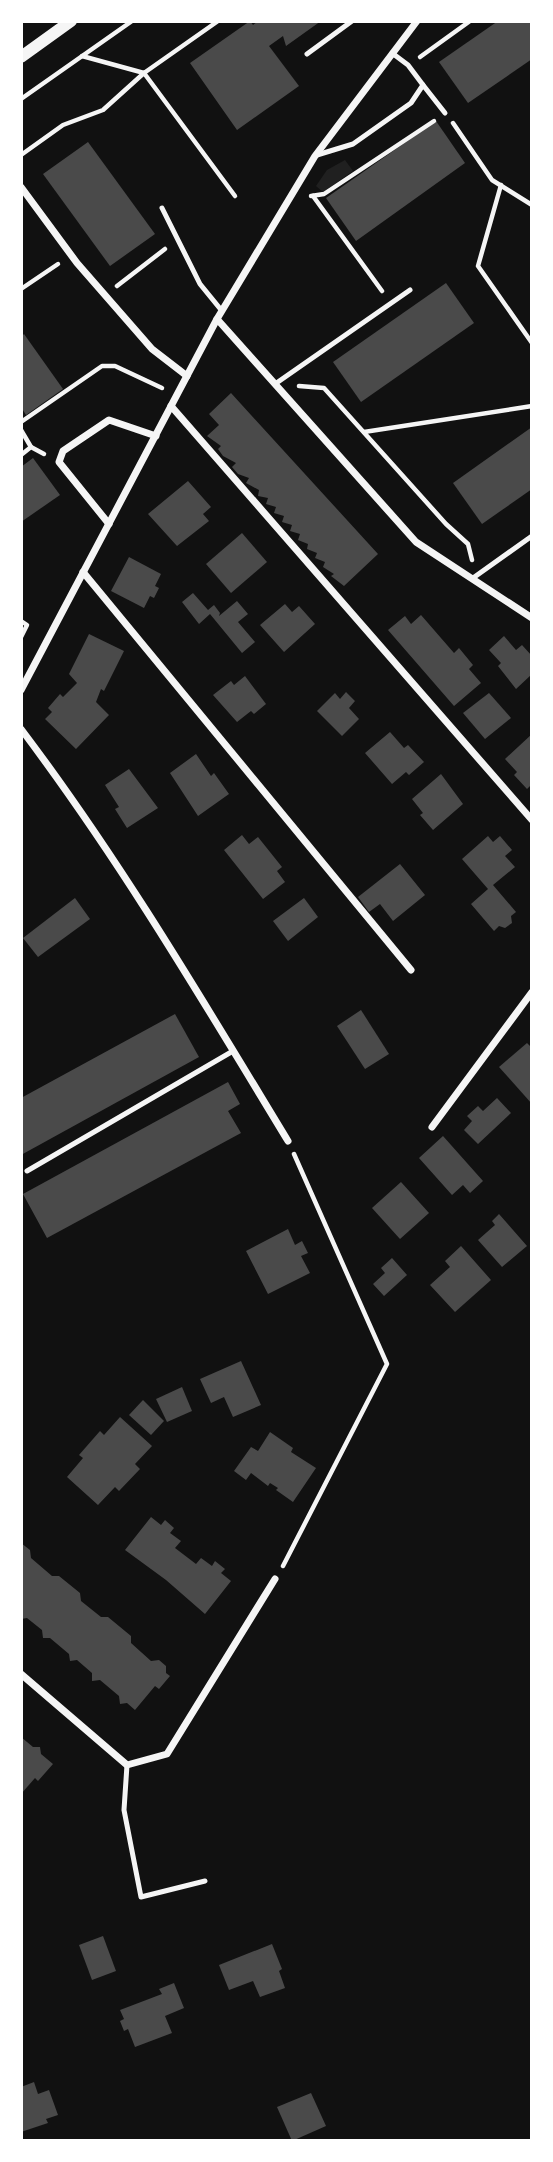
<svg xmlns="http://www.w3.org/2000/svg" width="553" height="2162" font-family="'Crimson Pro',serif">
  <style>
    .green { fill: #202020 }
    .building { fill: #4a4a4a }
    .lines { fill: none; stroke-linecap: round; stroke-linejoin: round }
    .path { stroke: #f5f5f5; stroke-width: 4.5 }
    .service { stroke: #f5f5f5; stroke-width: 5 }
    .minor { stroke: #f5f5f5; stroke-width: 7 }
    .tertiary { stroke: #f5f5f5; stroke-width: 12 }
  </style>
  <rect width="100%" height="100%" fill="#111"/>
  <polygon class="green" points="345,160 353,171 323,192 316,186 327,170"/>
  <g class="building">
    <polygon points="250,21 253,25 258,21 321,21 286,46 283,36 269,46 299,86 237,130 190,63"/>
    <polygon points="498,21 532,21 532,59 468,103 439,62"/>
    <polygon points="436,121 465,163 356,241 326,198"/>
    <polygon points="88,142 155,234 110,266 43,174"/>
    <polygon points="446,283 474,323 361,402 333,362"/>
    <polygon points="24,334 63,389 26,415 21,407 21,337"/>
    <polygon points="231,393 378,554 344,586 331,576 334,574 323,567 325,562 315,558 317,553 307,549 308,544 298,540 300,534 290,531 292,525 282,522 284,516 274,513 276,507 266,504 268,498 258,496 259,490 246,483 249,478 238,474 232,467 236,463 223,456 218,449 221,446 207,436 219,425 209,414"/>
    <polygon points="532,427 532,489 482,524 453,483"/>
    <polygon points="33,458 60,495 21,522 21,467"/>
    <polygon points="188,481 211,507 203,514 209,521 177,546 148,514"/>
    <polygon points="242,533 267,562 231,593 206,564"/>
    <polygon points="129,557 161,574 155,586 159,588 154,598 150,596 144,608 111,591"/>
    <polygon points="193,593 208,610 214,605 220,613 219,616 237,601 248,614 238,622 255,642 242,653 210,614 199,624 182,602"/>
    <polygon points="285,604 292,612 299,606 315,624 284,652 260,625"/>
    <polygon points="421,615 454,653 459,648 473,665 469,669 481,683 454,706 388,630 405,616 411,624"/>
    <polygon points="89,634 124,651 104,691 101,689 96,702 109,715 76,749 45,719 52,712 48,708 60,694 63,697 77,683 69,674"/>
    <polygon points="504,636 516,650 522,645 532,656 531,675 516,689 498,666 501,663 489,650"/>
    <polygon points="245,676 266,704 254,714 251,711 237,722 213,695 231,681 234,685"/>
    <polygon points="346,692 355,701 349,708 359,719 342,736 317,711 335,693 340,699"/>
    <polygon points="489,693 511,718 485,739 463,713"/>
    <polygon points="390,732 404,748 408,745 424,762 409,775 406,772 392,784 365,753"/>
    <polygon points="532,734 532,784 527,789 514,775 517,772 505,759"/>
    <polygon points="196,754 211,776 214,773 229,794 198,816 170,773"/>
    <polygon points="129,769 158,808 127,828 115,809 119,807 105,785"/>
    <polygon points="441,774 463,804 433,830 420,815 423,813 412,799"/>
    <polygon points="242,835 249,844 258,837 282,867 277,871 285,882 263,899 224,850"/>
    <polygon points="488,836 493,842 500,836 512,850 505,856 515,867 493,885 516,912 511,916 512,923 505,928 499,926 494,931 471,904 488,889 462,859"/>
    <polygon points="400,864 425,895 393,921 380,904 369,912 358,897"/>
    <polygon points="75,898 90,919 38,957 23,938"/>
    <polygon points="304,898 318,917 288,941 273,921"/>
    <polygon points="361,1010 389,1054 365,1069 337,1026"/>
    <polygon points="175,1014 199,1057 21,1155 21,1098"/>
    <polygon points="527,1043 532,1048 532,1104 499,1067"/>
    <polygon points="228,1082 240,1104 228,1111 241,1133 47,1238 23,1194"/>
    <polygon points="497,1098 511,1113 478,1144 464,1130 472,1121 467,1116 478,1106 483,1111"/>
    <polygon points="443,1136 483,1181 470,1193 463,1185 452,1195 419,1158"/>
    <polygon points="401,1182 429,1213 400,1239 372,1208"/>
    <polygon points="499,1214 527,1246 502,1267 478,1240 495,1225 492,1221"/>
    <polygon points="288,1229 295,1245 302,1241 308,1253 301,1256 310,1273 268,1294 246,1251"/>
    <polygon points="461,1246 491,1280 455,1312 430,1285 450,1267 445,1261"/>
    <polygon points="392,1258 407,1275 384,1296 373,1284 385,1273 381,1268"/>
    <polygon points="241,1361 261,1405 233,1417 224,1397 211,1403 200,1379"/>
    <polygon points="182,1387 192,1411 167,1422 156,1399"/>
    <polygon points="143,1400 164,1421 151,1435 129,1415"/>
    <polygon points="120,1417 152,1446 135,1464 140,1469 119,1491 115,1487 98,1505 67,1477 83,1458 79,1455 100,1431 104,1435"/>
    <polygon points="270,1432 293,1448 291,1452 316,1468 293,1502 276,1490 278,1488 270,1483 268,1486 251,1473 246,1480 234,1471 251,1447 258,1451"/>
    <polygon points="151,1517 161,1525 165,1520 174,1528 170,1533 181,1541 175,1548 196,1564 201,1558 212,1566 215,1561 225,1569 221,1573 231,1581 205,1614 166,1580 125,1550"/>
    <polygon points="21,1543 30,1550 31,1558 52,1576 59,1576 80,1593 81,1601 101,1617 108,1617 131,1636 131,1643 151,1661 159,1660 166,1666 166,1673 170,1676 159,1689 155,1686 135,1710 127,1703 120,1704 119,1696 100,1680 92,1681 92,1673 77,1660 70,1661 69,1654 50,1638 43,1638 42,1630 27,1618 21,1619"/>
    <polygon points="21,1737 33,1747 40,1747 41,1754 53,1764 38,1781 35,1778 21,1794"/>
    <polygon points="103,1936 116,1971 92,1980 79,1945"/>
    <polygon points="272,1944 282,1969 279,1971 285,1988 260,1997 253,1981 229,1990 219,1965"/>
    <polygon points="174,1983 184,2008 165,2016 172,2033 135,2047 128,2029 124,2031 120,2021 124,2019 120,2010 162,1994 159,1989"/>
    <polygon points="34,2082 38,2094 49,2090 58,2115 46,2119 48,2123 21,2132 21,2087"/>
    <polygon points="311,2093 326,2126 292,2141 277,2107"/>
  </g>
  <g class="lines">
    <g class="path">
      <polyline points="82,56 144,73 218,21"/>
      <polyline points="420,57 470,21"/>
      <polyline points="21,99 132,21"/>
      <polyline points="453,123 492,180 532,205"/>
      <polyline points="21,155 63,125 103,110 144,73 235,196"/>
      <polyline points="501,185 478,266 532,343"/>
      <polyline points="311,196 324,194 434,121"/>
      <polyline points="313,196 382,291"/>
      <polyline points="117,286 165,249"/>
      <polyline points="21,289 58,264"/>
      <polyline points="299,386 324,388 446,524 468,544 472,560"/>
      <polyline points="21,422 102,366 115,366 162,388"/>
      <polyline points="21,430 31,447"/>
      <polyline points="364,432 532,406"/>
      <polyline points="21,455 31,447 44,454"/>
      <polyline points="21,621 27,625 21,637"/>
      <polyline points="283,1566 387,1364 294,1154"/>
    </g>
    <g class="service">
      <polyline points="307,54 352,21"/>
      <polyline points="423,85 445,113"/>
      <polyline points="317,155 353,144 411,103 423,85 408,65 392,53"/>
      <polyline points="162,208 200,284 222,311"/>
      <polyline points="275,384 410,290"/>
      <polyline points="473,578 532,536"/>
      <polyline points="27,1171 233,1051"/>
      <polyline points="127,1765 124,1810 141,1897 205,1881"/>
    </g>
    <g class="minor">
      <polyline points="21,187 77,263 152,349 187,376"/>
      <polyline points="217,319 416,542 532,618"/>
      <polyline points="171,406 532,820"/>
      <polyline points="109,524 59,462 63,451 109,420 156,436"/>
      <polyline points="83,572 411,970"/>
      <polyline points="21,690 217,319 315,156 417,21"/>
      <path d="M21,729C120,860 203,1001 288,1141"/>
      <polyline points="432,1127 532,992"/>
      <polyline points="21,1674 127,1765 167,1754 275,1579"/>
    </g>
    <polyline class="tertiary" points="21,57 71,21"/>
  </g>
  <rect width="553" height="2162" fill="none" stroke="#ffffff" stroke-width="46"/>
</svg>
